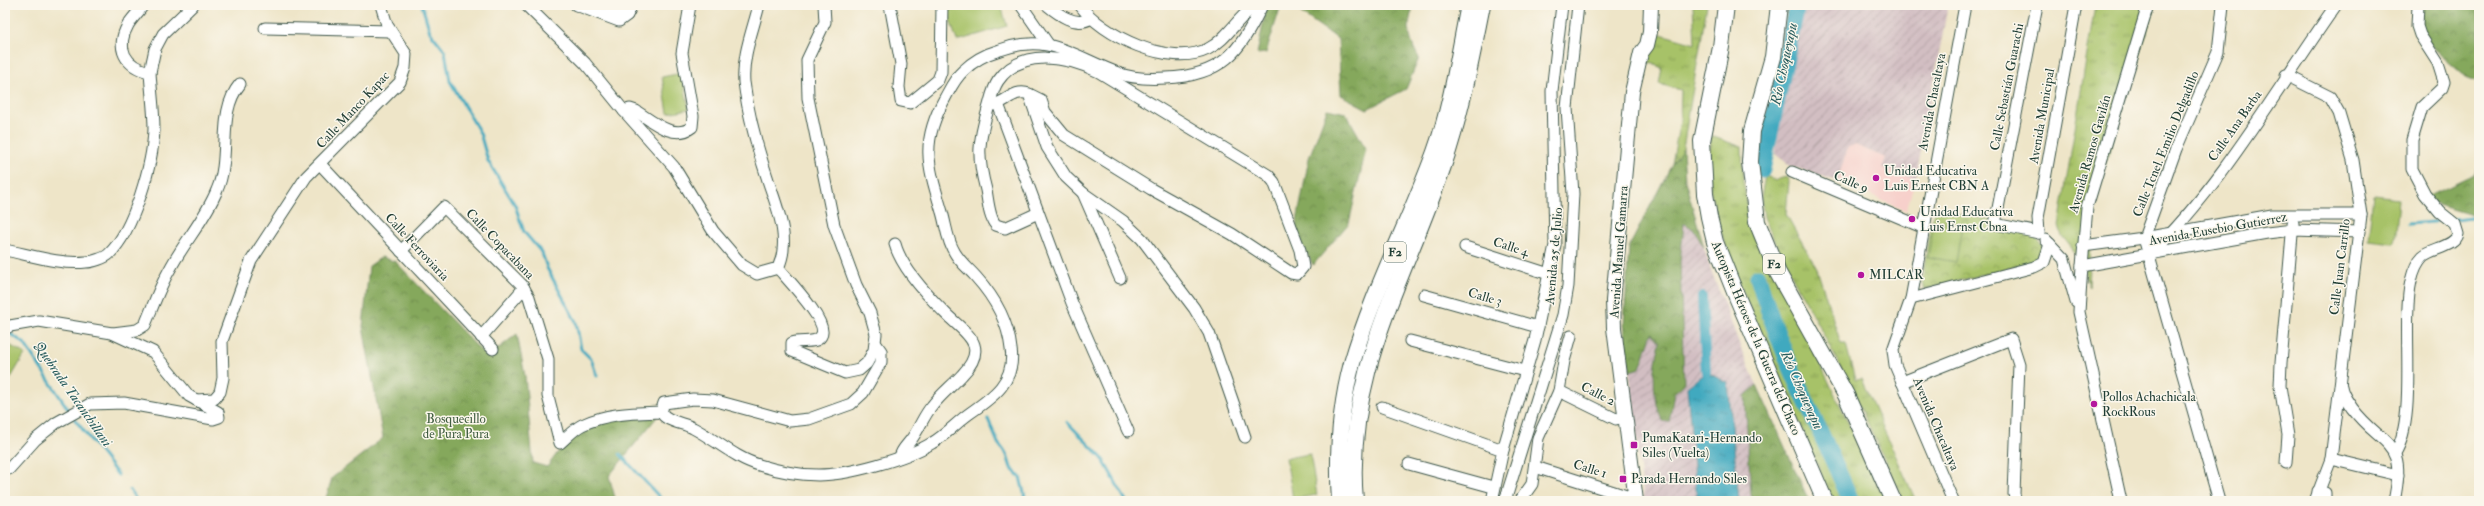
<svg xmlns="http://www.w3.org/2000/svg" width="2484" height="506" font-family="'IM FELL Double Pica',serif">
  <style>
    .built { fill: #f7d0cb }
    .industrial { fill: url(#industrial-furrows) }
    .grass { fill: url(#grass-tufts); stroke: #63804e }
    .forest { fill: url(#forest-crowns); stroke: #527248 }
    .park { fill: url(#park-crowns); stroke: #63804e }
    .pitch { fill: #a7c268; stroke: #63804e }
    .water { fill: url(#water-ripples); stroke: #2f737a }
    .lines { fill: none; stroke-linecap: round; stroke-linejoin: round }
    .stream { stroke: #3fa9bf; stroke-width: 3 }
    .canal { stroke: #3fa9bf; stroke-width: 10 }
    .river { stroke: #3fa9bf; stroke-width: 17 }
    .minor-casing { stroke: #3e564a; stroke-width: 13 }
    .major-casing { stroke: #3e564a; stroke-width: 16 }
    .highway-casing { stroke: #3e564a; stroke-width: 18 }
    .minor { stroke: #fff; stroke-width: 11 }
    .major { stroke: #fff; stroke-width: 14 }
    .highway { stroke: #fff; stroke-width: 16 }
    .poi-dot { fill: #b5179e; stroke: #fbf7ec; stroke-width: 1.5 }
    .labels { text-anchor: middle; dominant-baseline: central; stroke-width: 3; stroke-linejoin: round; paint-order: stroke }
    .shield { fill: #fbf7ec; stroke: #61756b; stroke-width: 1 }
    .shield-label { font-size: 12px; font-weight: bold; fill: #1f3d34 }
    .street-label { font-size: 13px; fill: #1f3d34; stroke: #fbf7ec }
    .poi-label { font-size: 13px; fill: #1f3d34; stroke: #fbf7ec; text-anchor: start }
    .park-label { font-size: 13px; fill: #415e41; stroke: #fbf7ec }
    .water-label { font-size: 14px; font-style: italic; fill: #295d5e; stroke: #fbf7ec }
  </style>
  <defs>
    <pattern id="industrial-furrows" width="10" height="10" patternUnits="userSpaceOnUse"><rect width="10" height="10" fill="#d2bec2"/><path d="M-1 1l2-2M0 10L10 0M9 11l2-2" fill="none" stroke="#aa9c9e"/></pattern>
    <pattern id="grass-tufts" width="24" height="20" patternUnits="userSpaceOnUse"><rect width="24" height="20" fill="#a7c268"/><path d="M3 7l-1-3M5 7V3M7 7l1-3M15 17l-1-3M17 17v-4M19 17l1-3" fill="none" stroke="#879f56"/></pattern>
    <pattern id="forest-crowns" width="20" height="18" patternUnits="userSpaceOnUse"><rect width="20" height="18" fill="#85a85c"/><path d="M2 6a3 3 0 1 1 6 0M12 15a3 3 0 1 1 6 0" fill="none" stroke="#6c8a4d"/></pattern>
    <pattern id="park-crowns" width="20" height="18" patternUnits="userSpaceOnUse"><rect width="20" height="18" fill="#a7c268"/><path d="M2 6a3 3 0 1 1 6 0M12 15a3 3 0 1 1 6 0" fill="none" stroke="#879f56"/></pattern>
    <pattern id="water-ripples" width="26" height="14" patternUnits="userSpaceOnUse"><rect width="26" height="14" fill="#3fa9bf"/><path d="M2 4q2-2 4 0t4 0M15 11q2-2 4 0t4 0" fill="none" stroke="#348b9c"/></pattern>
  </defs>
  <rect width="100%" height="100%" fill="#fbf7ec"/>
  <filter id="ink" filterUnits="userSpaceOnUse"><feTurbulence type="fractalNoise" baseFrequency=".025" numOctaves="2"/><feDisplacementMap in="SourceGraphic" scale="8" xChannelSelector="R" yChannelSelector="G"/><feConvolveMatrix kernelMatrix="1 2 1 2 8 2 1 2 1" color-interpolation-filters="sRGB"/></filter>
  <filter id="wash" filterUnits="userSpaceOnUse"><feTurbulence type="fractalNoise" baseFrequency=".012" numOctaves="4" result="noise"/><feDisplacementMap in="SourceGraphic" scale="16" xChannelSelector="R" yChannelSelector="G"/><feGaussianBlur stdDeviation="0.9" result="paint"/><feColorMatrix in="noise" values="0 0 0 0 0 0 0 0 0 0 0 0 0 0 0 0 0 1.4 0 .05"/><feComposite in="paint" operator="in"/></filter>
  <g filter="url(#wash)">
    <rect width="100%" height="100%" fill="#eee5c8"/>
    <polygon class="built" points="1855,145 1886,158 1882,168 1916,178 1906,211 1837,181 1848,147"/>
    <g class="industrial">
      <polygon points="1804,5 1948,5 1916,178 1882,168 1886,158 1855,145 1848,147 1837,181 1791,166 1775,154 1782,108"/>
      <polygon points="1683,148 1685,181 1709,265 1744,356 1809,501 1644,501 1624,324 1629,247 1672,164"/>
    </g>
    <g class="grass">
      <polygon points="1693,5 1707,5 1683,148 1672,164 1680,120 1681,90 1659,84 1662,68 1646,61 1654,32 1695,44"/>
      <polygon points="1788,5 1799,5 1769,139"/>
      <polygon points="2095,5 2155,5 2092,206 2088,287 2083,264 2062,237 2059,226"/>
      <polygon points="1711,136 1742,147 1743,182 1750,218 1886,501 1856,501 1782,327 1760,271 1751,275 1759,301 1844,501 1833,501 1738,280 1720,230 1711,194 1709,165"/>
      <polygon points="1765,176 1776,180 1786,177 1789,181 1786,214 1817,269 1841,344 1846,344 1855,380 1861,379 1916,501 1904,501 1845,375 1780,254 1764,217 1761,198"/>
    </g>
    <g class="forest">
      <polygon points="1267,5 1281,5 1266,53 1257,54"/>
      <path d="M1290,5H1414C1406,26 1408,38 1419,58L1406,89L1367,109L1341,95L1338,39Z"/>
      <polygon points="2419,5 2479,5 2479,82 2466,77 2421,38"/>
      <polygon points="1327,109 1346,113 1366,149 1349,223 1313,265 1295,232 1309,158"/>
      <path d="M1683,148L1685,181L1704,247L1693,229L1684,223L1680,262L1684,384L1674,393L1669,422L1662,421C1651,388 1653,375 1660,342L1652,333L1640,368L1630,371L1624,324L1629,247L1672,164Z"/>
      <polygon points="2479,165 2479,217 2421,200 2474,175"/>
      <polygon points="382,257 396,262 487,357 517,334 525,376 533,463 547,467 573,432 603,417 657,417 609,476 616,501 325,501 332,478 383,438 363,327 369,266"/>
      <polygon points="1757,385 1809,501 1754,501 1751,495 1745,396"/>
    </g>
    <path class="park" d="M1936,210C1955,213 2045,226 2044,251L2038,261L1926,289L1923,287L1922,282L1930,227Z"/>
    <g class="pitch">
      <polygon points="966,5 1001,5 1007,26 957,41 947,11"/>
      <polygon points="682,73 689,109 668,113 662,77"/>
      <polygon points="2373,196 2399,199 2395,243 2368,240"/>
      <polygon points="1934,222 1962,226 1956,262 1928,257"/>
      <polygon points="6,343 25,354 6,386 5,345"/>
      <polygon points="1310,454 1317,495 1293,499 1286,458"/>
    </g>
    <polygon class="water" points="1706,372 1728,383 1739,501 1697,501 1687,387"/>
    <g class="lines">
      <g class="stream">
        <polyline points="422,5 430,32 445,51 450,81 480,133 488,161 515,205 524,232 542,253 547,268 576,322 581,349 591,359 597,376"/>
        <polyline points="2455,220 2479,217"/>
        <polyline points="2408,224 2445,221"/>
        <polyline points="6,331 24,343 70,412"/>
        <polyline points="73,417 118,475"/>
        <polyline points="988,419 998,443 1007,455 1011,468 1020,477 1026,501"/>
        <polyline points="1067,422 1102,458 1126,501"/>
        <polyline points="620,454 663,501"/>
        <polyline points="130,490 137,501"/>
      </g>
      <polyline class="canal" points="1702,297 1706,372"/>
      <g class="river">
        <polyline points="1762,170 1797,5"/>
        <path d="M1758,277C1780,355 1820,427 1851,501"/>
      </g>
    </g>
  </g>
  <g filter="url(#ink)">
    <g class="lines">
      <g class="minor-casing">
        <g id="minor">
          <path d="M143,5C139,12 132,18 128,25C115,48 125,67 150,72L155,49L163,34L193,5"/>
          <path d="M526,5L585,63L624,111L674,167L713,231L742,265L757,274L778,268C792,238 776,206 767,177C757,147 748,114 744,82C742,56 753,30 759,5"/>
          <polyline points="576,5 619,21 627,15 632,5"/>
          <polyline points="606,5 627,15"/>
          <polyline points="890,5 901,64 899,87 901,101 910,103 938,80 941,72 942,5"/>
          <polyline points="1021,5 1048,44"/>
          <path d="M1047,5C1058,14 1076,28 1091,18"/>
          <path d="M1080,5C1102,36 1170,68 1208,49C1226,40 1236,20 1252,8L1260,9"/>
          <polyline points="2037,5 1995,224 2039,233"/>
          <polyline points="265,28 390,31"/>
          <polyline points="2286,75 2330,97 2339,113 2353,160 2361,215 2331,459 2315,501"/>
          <path d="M1029,94L1041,100L1045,112L1064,135L1151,189L1232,234L1291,273L1297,274L1303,267L1300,250L1274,182L1268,175L1099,72C1068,57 1021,47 998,81C992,90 991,100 988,109C978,143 977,156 986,190C988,200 989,218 996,225L1005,228L1038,213"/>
          <polyline points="998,104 1072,303 1128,431"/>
          <path d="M992,105C1005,104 1014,88 1029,94L1047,147L1066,177L1083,193L1120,278"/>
          <path d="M624,111L630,109L636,111C652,121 674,141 692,127L693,116L682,53L690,5"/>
          <polyline points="320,164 493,349"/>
          <polyline points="1792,172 1922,227"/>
          <polyline points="1083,193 1123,221 1142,239 1194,308 1209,333 1245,437"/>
          <polyline points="2039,233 2038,218 2076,5"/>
          <polyline points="2046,240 2064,259 2076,302"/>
          <path d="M895,244C901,267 926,294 944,312C963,332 992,344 962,375C952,386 941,394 932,406C924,415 920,427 913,437C908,445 902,448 900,457"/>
          <polyline points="2083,246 2144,238 2272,215 2361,215"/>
          <polyline points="1465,247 1549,274"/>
          <path d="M5,250C30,255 61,265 86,262C92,262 105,258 109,254C134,230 153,163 154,129C154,110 151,91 150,72"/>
          <path d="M401,251L444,207L522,285L529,297L548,359V396L560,443C567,437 574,429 582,425C607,413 634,413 661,412C666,422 684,423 693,428C716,440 735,458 759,465C778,471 798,475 818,475C848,475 906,459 932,443C946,435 957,422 970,413C993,397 1016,381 1011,349C1008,321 995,298 976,277C969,269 960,262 955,253C947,241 946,225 942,212C928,165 920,143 945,98C950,89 955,78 963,71C973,61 986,54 1000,50C1049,32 1074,57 1118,73C1133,79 1150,79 1166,78C1221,76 1241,52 1262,5"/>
          <path d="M2150,255C2224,183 2276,90 2336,5"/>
          <polyline points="2082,266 2267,233 2293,230 2360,232"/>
          <path d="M778,268C787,279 830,323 821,336C816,345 800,339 792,343V351L845,373L859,370L867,363L874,350L876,334L870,313L856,285L834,225L808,98L807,60L825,22L824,5"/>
          <polyline points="1424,295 1538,327"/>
          <polyline points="1911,299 2034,267 2044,262 2050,244"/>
          <polyline points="5,329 10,326 39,321 112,333 153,352 189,396 218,412 219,417 213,419 124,403 90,404 56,423 35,440 9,469"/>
          <path d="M113,333L137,330L145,325C153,306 160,286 170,269C184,242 206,218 217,190C232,156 216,113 240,84"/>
          <polyline points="481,337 524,288"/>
          <polyline points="1410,341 1525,371"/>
          <polyline points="1902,382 2011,339 2019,364 2014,494 2016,501"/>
          <path d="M2341,386C2342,395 2347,400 2352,408C2382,448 2408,438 2394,501"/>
          <polyline points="1559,391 1616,419 1625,417"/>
          <polyline points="196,400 214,399 220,392 223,378 222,341 251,261 306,177 400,82 405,68 406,54 387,25 381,5"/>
          <polyline points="1382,407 1503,450"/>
          <polyline points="661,412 664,403 693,399 713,400 790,421 809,419 851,404 863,393 881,362 881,351 876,344"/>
          <path d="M2395,453C2418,417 2401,326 2411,281C2413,272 2417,262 2423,256C2432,248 2455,247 2458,234L2455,224L2440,212L2425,194L2412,169V140L2422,107L2442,88L2444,82L2438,63L2420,35L2417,26L2418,5"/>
          <polyline points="2331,459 2398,475"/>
          <polyline points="2286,463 2288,435 2280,386 2281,363 2293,223"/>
          <polyline points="1409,464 1493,487"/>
          <polyline points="1535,467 1636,499"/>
          <polyline points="2318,491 2325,493 2325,501"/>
          <polyline points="1492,501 1503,450 1535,340 1555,245 1552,91 1562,5"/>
          <polyline points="1505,501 1563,315 1568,286 1573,194 1567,108 1578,5"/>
          <polyline points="1520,501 1532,484 1538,438 1559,391 1564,361 1571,336"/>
          <polyline points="1953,501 1895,365 1893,350 1911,299 1965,5"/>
          <polyline points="2121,501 2079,312 2082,266 2087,207 2148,5"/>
          <polyline points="2219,501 2144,238 2176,149 2218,52 2223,5"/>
        </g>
      </g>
      <g class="major-casing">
        <polyline id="major" points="1636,501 1614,328 1613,301 1632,92 1641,53 1647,45 1650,32 1651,5"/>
      </g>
      <g class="highway-casing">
        <g id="highway">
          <polyline points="1726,5 1721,47 1702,141 1705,194 1709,217 1715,242 1737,297 1825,501"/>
          <polyline points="1779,5 1773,57 1752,131 1750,162 1757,222 1778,273 1846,395 1893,501"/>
          <path d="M1340,501C1337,455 1340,408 1352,363C1373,291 1409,223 1435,152C1452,105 1459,54 1469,5"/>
          <path d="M1355,501C1344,375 1404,280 1443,166C1461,114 1471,59 1482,5"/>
        </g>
      </g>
      <use href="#minor" class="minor"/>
      <use href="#major" class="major"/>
      <use href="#highway" class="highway"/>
    </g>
  </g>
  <g class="poi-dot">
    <circle cx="1876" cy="178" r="4"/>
    <circle cx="1912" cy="219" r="4"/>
    <circle cx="1861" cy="275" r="4"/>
    <circle cx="2094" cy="404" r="4"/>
    <rect x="1630" y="441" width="8" height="8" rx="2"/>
    <rect x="1619" y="475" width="8" height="8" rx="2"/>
  </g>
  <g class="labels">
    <g class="shield">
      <rect x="1384" y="242" width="22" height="20" rx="3"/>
      <rect x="1763" y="254" width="22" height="20" rx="3"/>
    </g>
    <g class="shield-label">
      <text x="1395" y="252">F2</text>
      <text x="1774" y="264">F2</text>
    </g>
    <g class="street-label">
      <text transform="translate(2007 87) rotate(-79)">Calle Sebastián Guarachi</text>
      <text transform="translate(1932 102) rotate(-79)">Avenida Chacaltaya</text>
      <text transform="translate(353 110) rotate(-47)">Calle Manco Kapac</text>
      <text transform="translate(2042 116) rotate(-80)">Avenida Municipal</text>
      <text transform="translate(2235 126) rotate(-55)">Calle Ana Barba</text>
      <text transform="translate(2166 144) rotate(-68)">Calle Tcnel. Emilio Delgadillo</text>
      <text transform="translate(2090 154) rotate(-74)">Avenida Ramos Gavilán</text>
      <text transform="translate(1851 182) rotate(23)">Calle 9</text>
      <text transform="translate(2218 229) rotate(-10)">Avenida Eusebio Gutierrez</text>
      <text transform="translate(500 244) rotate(46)">Calle Copacabana</text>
      <text transform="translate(417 247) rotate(47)">Calle Ferroviaria</text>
      <text transform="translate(1511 247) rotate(18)">Calle 4</text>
      <text transform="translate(1619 252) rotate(-86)">Avenida Manuel Gamarra</text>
      <text transform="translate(1554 256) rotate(-85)">Avenida 25 de Julio</text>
      <text transform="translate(2340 267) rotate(-83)">Calle Juan Carrillo</text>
      <text transform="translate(1485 297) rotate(16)">Calle 3</text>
      <text transform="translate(1756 338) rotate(67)">Autopista Héroes de la Guerra del Chaco</text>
      <text transform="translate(1598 394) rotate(27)">Calle 2</text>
      <text transform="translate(1936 424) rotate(67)">Avenida Chacaltaya</text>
      <text transform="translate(1590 469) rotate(17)">Calle 1</text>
    </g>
    <g class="poi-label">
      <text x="1884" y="171">Unidad Educativa<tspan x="1884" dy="15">Luis Ernest CBN A</tspan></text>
      <text x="1920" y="212">Unidad Educativa<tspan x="1920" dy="15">Luis Ernst Cbna</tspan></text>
      <text x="1869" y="275">MILCAR</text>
      <text x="2102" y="397">Pollos Achachicala<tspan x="2102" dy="15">RockRous</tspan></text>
      <text x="1642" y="438">PumaKatari-Hernando<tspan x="1642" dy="15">Siles (Vuelta)</tspan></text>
      <text x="1631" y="479">Parada Hernando Siles</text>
    </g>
    <g class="park-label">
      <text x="456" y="419">Bosquecillo<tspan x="456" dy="15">de Pura Pura</tspan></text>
    </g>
    <g class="water-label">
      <text transform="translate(1784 64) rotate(-78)">Río Choqueyapu</text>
      <text transform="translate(1802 390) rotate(66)">Río Choqueyapu</text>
      <text transform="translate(73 394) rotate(55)">Quebrada Tacanchillani</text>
    </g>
  </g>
  <rect width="2484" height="506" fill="none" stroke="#fbf7ec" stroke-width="20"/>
</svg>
